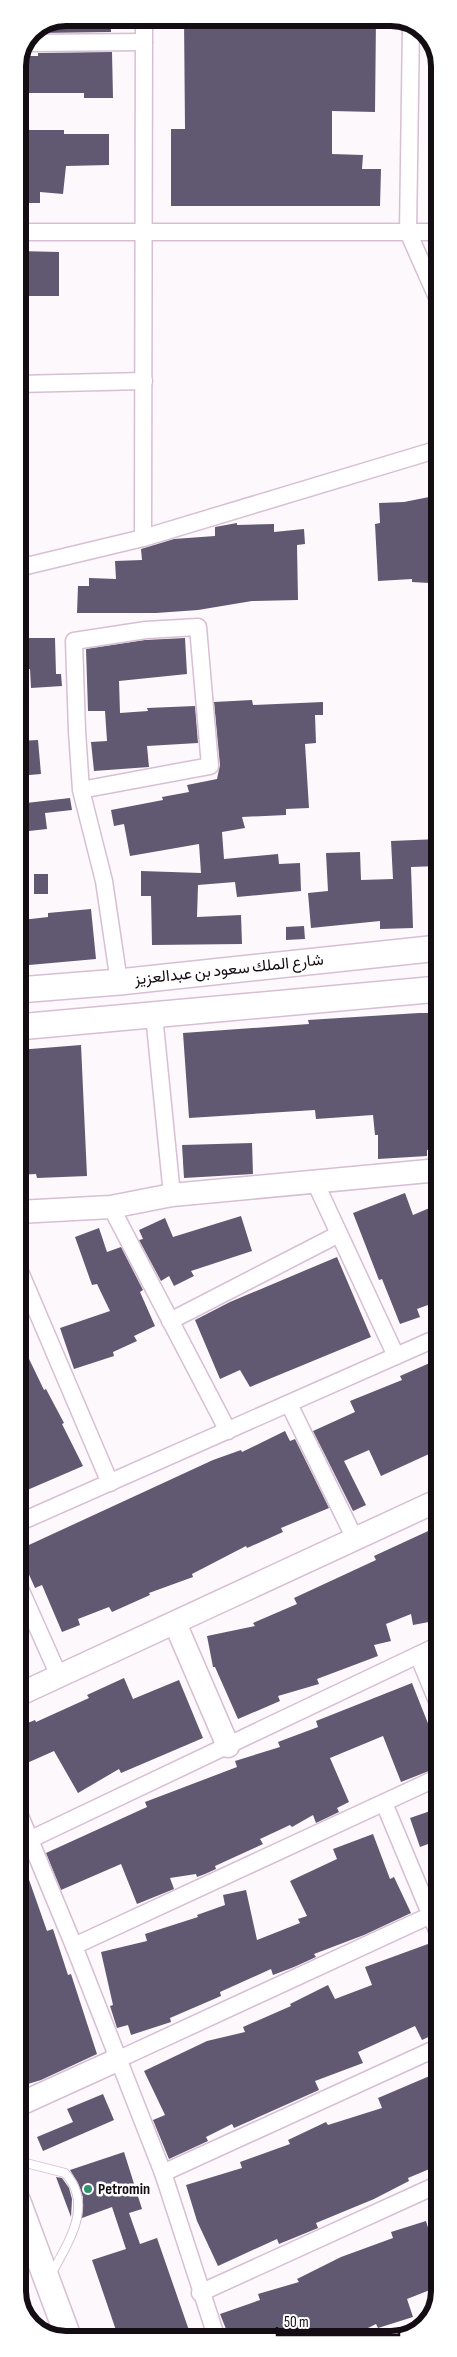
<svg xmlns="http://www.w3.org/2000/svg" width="457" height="2357" font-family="'Sofia Sans Condensed',Vazirmatn,sans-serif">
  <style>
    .building { fill: #605971 }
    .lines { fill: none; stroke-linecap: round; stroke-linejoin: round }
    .lane-casing { stroke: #d7bfd3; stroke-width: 10 }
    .street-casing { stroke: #d7bfd3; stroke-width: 19 }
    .secondary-casing { stroke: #d7bfd3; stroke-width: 25 }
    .primary-casing { stroke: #d7bfd3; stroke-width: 28 }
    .lane { stroke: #fff; stroke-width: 8 }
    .street { stroke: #fff; stroke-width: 16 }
    .secondary { stroke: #fff; stroke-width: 22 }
    .primary { stroke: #fff; stroke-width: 25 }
    .poi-dot { fill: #31936d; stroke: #fff; stroke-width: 2 }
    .labels { text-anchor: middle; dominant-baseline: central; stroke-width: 5; stroke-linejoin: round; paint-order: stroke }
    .street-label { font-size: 16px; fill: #150d14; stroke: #fff }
    .poi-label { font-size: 16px; font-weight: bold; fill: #150d14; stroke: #fff; text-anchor: start }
    .rim { fill: none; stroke: #150d14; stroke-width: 6 }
  </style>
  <rect width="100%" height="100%" fill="#fdf8fc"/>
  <g class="building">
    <polygon points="67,18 111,18 111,32 39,33 39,29"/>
    <polygon points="184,18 376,18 375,112 332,111 332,154 363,155 362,169 381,169 380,206 171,206 171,129 185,129"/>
    <polygon points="112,52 113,98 84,98 84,93 18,93 18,66 22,56 38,56 38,53"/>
    <polygon points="18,130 64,130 64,134 109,134 109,165 66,166 63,194 40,192 40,203 18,203"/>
    <polygon points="18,251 59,252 59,296 18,296"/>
    <polygon points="439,495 439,528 432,529 429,583 412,582 412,579 378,581 375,524 380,523 379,503 404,502"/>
    <polygon points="237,523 237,525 274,524 274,532 304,529 305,544 297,545 298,600 252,601 198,610 156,613 77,613 78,586 89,586 89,578 116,579 115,561 142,560 141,549 174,539 215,536 215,527"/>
    <polygon points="24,638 55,638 56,674 61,674 62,686 31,688 30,669 18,669 18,649 25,649"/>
    <polygon points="185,638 187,674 119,681 120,713 148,711 147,708 195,706 198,743 147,746 149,767 94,771 91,742 107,741 105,711 88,711 86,649 145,640"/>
    <polygon points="252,700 253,705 323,702 323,715 315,715 316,743 305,744 309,808 286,809 286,815 242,817 245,828 222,832 224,859 278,854 279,864 300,863 301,891 237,897 235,882 198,885 197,917 241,915 242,944 152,945 151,896 141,896 141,871 201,873 199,844 130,856 124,824 114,826 111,810 163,800 162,797 189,792 187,785 217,779 220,765 214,702"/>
    <polygon points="38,740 41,774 18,776 18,741"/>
    <polygon points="70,798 72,810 45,813 47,829 29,831 26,803"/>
    <polygon points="439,839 439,866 411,867 413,928 380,929 380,921 311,928 308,893 328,891 326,853 360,852 361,880 393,879 391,841"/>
    <rect x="34" y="874" width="14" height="20"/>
    <polygon points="91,909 96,959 18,966 18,926 23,926 22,920 48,917 48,913"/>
    <polygon points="304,926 305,939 286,940 286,927"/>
    <polygon points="419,1013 439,1013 439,1149 427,1150 427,1156 378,1159 378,1135 375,1135 373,1115 316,1119 315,1110 189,1118 183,1033 309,1024 308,1020"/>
    <polygon points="81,1045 87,1176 37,1178 36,1174 18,1175 18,1050"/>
    <polygon points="252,1143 253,1174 184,1178 182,1145"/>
    <polygon points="405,1193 413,1215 439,1204 439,1301 417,1309 420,1317 400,1324 382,1279 379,1280 353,1213"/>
    <polygon points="241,1216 252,1251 191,1271 194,1276 174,1286 169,1276 161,1281 139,1240 143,1239 139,1230 165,1218 173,1237"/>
    <polygon points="99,1228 107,1252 121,1247 143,1290 140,1292 155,1326 134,1336 137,1341 113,1352 114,1356 74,1369 60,1328 110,1311 97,1284 92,1285 75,1237"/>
    <polygon points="337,1257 371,1337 250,1387 240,1370 220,1379 195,1320 230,1302"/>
    <polygon points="18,1336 44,1390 46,1389 64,1423 62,1424 83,1466 18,1494 18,1459 27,1455 18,1438"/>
    <polygon points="439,1359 439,1478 429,1454 381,1476 369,1450 344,1461 366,1505 353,1511 313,1431 355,1412 350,1401 402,1380 400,1376"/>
    <polygon points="285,1431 290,1441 295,1439 329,1508 281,1528 283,1532 247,1548 246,1546 192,1574 193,1577 149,1593 150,1595 112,1612 109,1607 78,1619 80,1625 62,1632 42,1585 35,1588 18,1550 213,1460 241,1450 242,1452"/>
    <polygon points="439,1526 439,1620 413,1625 411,1614 386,1624 391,1641 374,1645 378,1656 317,1679 319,1684 278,1696 280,1701 238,1719 215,1667 213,1667 207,1636 255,1626 253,1623 297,1604 294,1598 376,1560 374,1556"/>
    <polygon points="124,1678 133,1699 179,1680 203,1738 121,1773 119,1769 78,1793 54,1751 18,1767 18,1727 35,1720 36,1722 89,1698 87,1695"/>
    <polygon points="412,1683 429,1726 432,1725 439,1743 439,1767 401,1782 383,1736 330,1758 349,1802 337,1808 339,1812 316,1823 313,1815 292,1827 290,1825 260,1839 263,1844 215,1866 216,1869 205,1874 197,1877 196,1874 170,1878 174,1889 137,1904 121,1864 61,1890 46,1853 147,1807 145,1802 237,1767 235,1761 280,1747 278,1742 318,1727 316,1721"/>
    <polygon points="439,1808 439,1840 420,1847 410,1818"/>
    <polygon points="373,1834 390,1879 394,1877 411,1913 364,1935 314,1954 316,1957 294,1967 273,1975 271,1969 220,1992 221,1996 170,2018 171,2022 131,2035 128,2025 117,2028 110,2006 113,2005 101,1952 147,1941 145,1934 198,1917 197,1915 225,1905 223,1895 246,1890 257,1940 300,1923 298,1919 307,1916 290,1881 337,1859 333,1849"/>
    <polygon points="20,1854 47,1931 53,1929 68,1975 71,1974 97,2054 41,2080 18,2087 18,1855"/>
    <polygon points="428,1944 439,1974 439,2032 422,2040 415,2026 358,2052 363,2063 315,2081 319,2090 234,2128 232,2124 206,2137 208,2141 169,2159 153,2120 165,2115 144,2071 207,2041 245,2032 243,2027 291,2006 290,2004 328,1985 335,1999 372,1985 365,1967"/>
    <polygon points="439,2072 439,2165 408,2178 409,2181 374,2199 316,2223 318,2228 279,2244 277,2239 218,2266 197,2221 186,2185 242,2168 240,2162 290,2144 288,2140 326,2122 328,2125 382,2108 378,2098"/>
    <polygon points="103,2094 114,2120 43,2151 37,2137 73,2122 67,2109"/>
    <polygon points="124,2152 142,2209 129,2213 140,2244 157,2238 192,2339 119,2339 92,2260 126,2249 112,2207 82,2218 83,2197 78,2183 70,2170"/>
    <polygon points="56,2177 62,2178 69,2188 72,2199 71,2217"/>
    <polygon points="426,2221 429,2231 433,2230 439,2249 440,2286 407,2299 413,2317 378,2328 376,2324 346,2339 230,2339 220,2314 260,2300 258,2294 299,2282 297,2279 341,2257 393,2238 391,2232"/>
  </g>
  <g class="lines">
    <g class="lane-casing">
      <path id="lane" d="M18,2161L65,2173C95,2206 67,2243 51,2275"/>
    </g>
    <g class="street-casing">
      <g id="street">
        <polyline points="411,25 408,232 439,302"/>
        <polyline points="27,43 144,42"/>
        <polyline points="18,232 439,232"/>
        <polyline points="18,384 144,381"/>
        <polyline points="143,538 144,18"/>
        <polyline points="18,568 143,538 439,449"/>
        <polyline points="81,790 210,766 198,627 146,630 74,641 77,731 81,790 104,881 119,982"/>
        <polyline points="154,1015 172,1195"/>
        <polyline points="315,1182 396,1356"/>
        <polyline points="111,1207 228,1431"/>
        <polyline points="18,1267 110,1483"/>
        <polyline points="170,1321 339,1234"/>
        <polyline points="289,1404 355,1539"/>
        <polyline points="18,1523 439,1337"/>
        <polyline points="18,1584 59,1676"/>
        <polyline points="418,1655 439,1706"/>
        <polyline points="384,1803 439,1935"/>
        <polyline points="18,1811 74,1946 163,2173 217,2339"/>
        <polyline points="31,1839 439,1645"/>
        <polyline points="74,1946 439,1777"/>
        <polyline points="117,2060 431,1915"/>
        <polyline points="163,2173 439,2047"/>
        <polyline points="200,2293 439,2184"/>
      </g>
    </g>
    <g class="secondary-casing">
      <g id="secondary">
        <polyline points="18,1212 111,1207 172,1195 439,1170"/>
        <polyline points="175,1623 228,1746"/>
        <polyline points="18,1695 439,1500"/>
        <polyline points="18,2105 117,2060"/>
      </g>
    </g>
    <g class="primary-casing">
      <g id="primary">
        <polyline points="18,990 119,982 439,948"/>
        <polyline points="18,1027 439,989"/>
        <polyline points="18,2202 69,2339"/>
      </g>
    </g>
    <use href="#lane" class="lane"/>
    <use href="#street" class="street"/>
    <use href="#secondary" class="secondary"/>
    <use href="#primary" class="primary"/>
  </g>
  <circle class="poi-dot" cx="88" cy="2189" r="5"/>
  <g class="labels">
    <g class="street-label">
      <text transform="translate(229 970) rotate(-6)">شارع الملك سعود بن عبدالعزيز</text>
    </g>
    <g class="poi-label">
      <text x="98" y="2189">Petromin</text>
    </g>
  </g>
  <path d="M0 0H457V2357H0ZM66 26H391A40 40 0 0 1 431 66V2291A40 40 0 0 1 391 2331H66A40 40 0 0 1 26 2291V66A40 40 0 0 1 66 26Z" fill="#fff" fill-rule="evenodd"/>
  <path class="rim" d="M66 26H391A40 40 0 0 1 431 66V2291A40 40 0 0 1 391 2331H66A40 40 0 0 1 26 2291V66A40 40 0 0 1 66 26Z"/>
  <path d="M277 2327v8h122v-8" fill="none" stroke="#150d14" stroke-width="2.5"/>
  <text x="284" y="2327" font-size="15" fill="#150d14" stroke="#ffffff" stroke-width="4" paint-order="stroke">50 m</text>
</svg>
